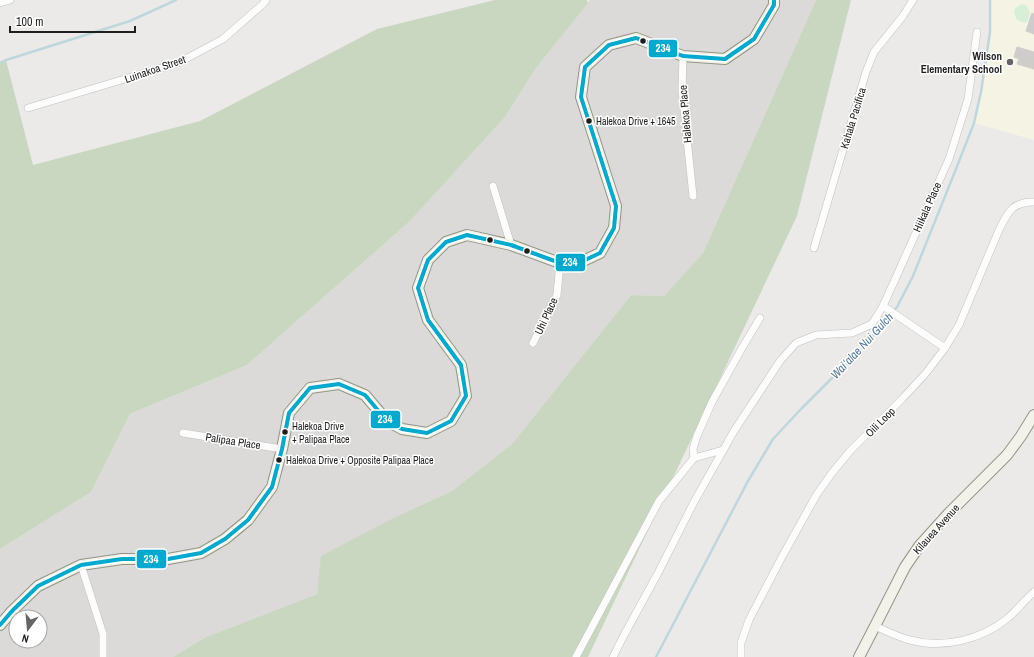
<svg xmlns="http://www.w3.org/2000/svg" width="1034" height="657" font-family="'Archivo Narrow',sans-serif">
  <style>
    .residential { fill: #dbdad9; fill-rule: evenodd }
    .education { fill: #f4f3e4 }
    .forest { fill: #c9d7c0 }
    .park { fill: #d8efd7 }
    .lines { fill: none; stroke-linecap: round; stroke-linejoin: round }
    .stream { stroke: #bed7dc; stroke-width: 2.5 }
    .building { fill: #cfcdcb; stroke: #cfccc9 }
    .street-casing { stroke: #c2c1c0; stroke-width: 8 }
    .secondary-casing { stroke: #939482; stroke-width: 12 }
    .street { stroke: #fcfcfc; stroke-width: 7 }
    .secondary { stroke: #f2f2eb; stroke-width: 10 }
    .bus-1-casing { stroke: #fff; stroke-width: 7 }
    .bus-1 { stroke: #00a9ce; stroke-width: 4 }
    .bus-dot { fill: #1e1e1e; stroke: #fff; stroke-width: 1.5 }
    .poi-dot { fill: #666565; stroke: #fff; stroke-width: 1.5 }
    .labels { text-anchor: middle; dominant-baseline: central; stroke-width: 3; stroke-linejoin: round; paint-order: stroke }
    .bus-label { font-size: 10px; fill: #1e1e1e; stroke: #fff; text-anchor: start }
    .poi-label { font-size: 11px; font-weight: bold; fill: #1e1e1e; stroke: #fff; text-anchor: end }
    .street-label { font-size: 11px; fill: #1e1e1e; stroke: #fff }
    .water-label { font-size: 12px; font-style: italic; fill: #537a9c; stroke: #fff }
    .line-badge { stroke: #fff; stroke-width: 1.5 }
    .badge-label { font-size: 11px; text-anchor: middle; font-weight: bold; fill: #fff }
  </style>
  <rect width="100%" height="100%" fill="#eceae8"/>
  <path class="residential" d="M590,0H816L703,253L664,296L631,295L512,444L452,491L393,518L322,556L317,594L206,637L173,657H0V549L91,492L130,414L247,365L410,221L505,117L536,68ZM16,617H40V641H16Z"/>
  <polygon class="education" points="990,0 1034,0 1034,140 974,123 981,92 990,32"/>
  <g class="forest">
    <polygon points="495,0 587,0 588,3 536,68 505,117 410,221 247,365 130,414 91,492 0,549 0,63 6,60 33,165 200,121 377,29"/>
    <polygon points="816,0 851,0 797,216 588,657 173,657 206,637 317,594 321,556 393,518 452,491 512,444 631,295 664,296 703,253"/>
  </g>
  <polygon class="park" points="1022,4 1027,6 1030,12 1028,21 1025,23 1017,20 1014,13 1015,8"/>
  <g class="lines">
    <g class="stream">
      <polyline points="0,63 6,60 130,21 176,0"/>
      <polyline points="656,657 748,481 773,439 802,408 868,342 897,307 913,276 956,169 974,123 981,92 990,32 990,0"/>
    </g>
  </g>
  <g class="building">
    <polygon points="1032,13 1034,14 1034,34 1026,31"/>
    <polygon points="1017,47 1034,52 1034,69 1017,64 1019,59 1014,57"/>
  </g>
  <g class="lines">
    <g class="street-casing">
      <g id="street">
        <polyline points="0,3 10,0"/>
        <polyline points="683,56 682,91 693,196"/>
        <polyline points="28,108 178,63 223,39 262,5 266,0"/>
        <polyline points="493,186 511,245"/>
        <polyline points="814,248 866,72 874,52 903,16 913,0"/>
        <polyline points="533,343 557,295 560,263"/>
        <polyline points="945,348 883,306 893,284 949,159 968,99 977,32"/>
        <polyline points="183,433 282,449"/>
        <polyline points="694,458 723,450"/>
        <polyline points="81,565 103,634 103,657"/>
        <path d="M875,626C886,631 898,637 910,640C943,649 981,640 1008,618C1017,610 1025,600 1034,592"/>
        <polyline points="576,657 659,501 694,458 693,449 697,436 712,402 742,348 760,318"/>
        <polyline points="613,657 623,637 658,573 694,502 734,431 780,361 796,343 816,335 852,333 872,324 883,306"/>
        <path d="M741,657V643L749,620L783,555L817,494L832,473L850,451L902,399L926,373L945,348L959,325L999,230C1008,212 1012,202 1034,202"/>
      </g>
    </g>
    <g class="secondary-casing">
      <g id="secondary">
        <polyline points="0,625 12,611 38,586 81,565 122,559 168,559 201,553 225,539 248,520 272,487 282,449 289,413 310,388 339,384 365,395 387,421 402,429 427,433 451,421 466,396 461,365 428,320 418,288 428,260 446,242 467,235 511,245 560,263 583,261 600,253 614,228 616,206 581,97 585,67 609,45 636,38 683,56 725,59 754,39 774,5 774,0"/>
        <polyline points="859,657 875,626 905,567 920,545 948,514 1007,455 1021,436 1034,415"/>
      </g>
    </g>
    <use href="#street" class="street"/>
    <use href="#secondary" class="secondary"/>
    <g class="bus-1-casing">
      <polyline id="bus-1" points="0,625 12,611 38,586 81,565 122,559 168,559 201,553 225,539 248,520 272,487 282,449 289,413 310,388 339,384 365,395 387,421 402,429 427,433 451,421 466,396 461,365 428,320 418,288 428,260 446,242 467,235 511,245 560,263 583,261 600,253 614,228 616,206 581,97 585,67 609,45 636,38 683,56 725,59 754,39 774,5 774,0"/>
    </g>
    <use href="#bus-1" class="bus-1"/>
  </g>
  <g class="bus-dot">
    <circle cx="643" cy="41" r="3.5"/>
    <circle cx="589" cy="121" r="3.5"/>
    <circle cx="490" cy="240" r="3.5"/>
    <circle cx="527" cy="251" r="3.5"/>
    <circle cx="285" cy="432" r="3.5"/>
    <circle cx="279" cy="460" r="3.5"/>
  </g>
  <circle class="poi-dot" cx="1010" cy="62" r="4"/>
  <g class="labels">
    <g class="bus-label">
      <text x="596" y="121">Halekoa Drive + 1645</text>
      <text x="292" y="426">Halekoa Drive<tspan x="292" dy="13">+ Palipaa Place</tspan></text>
      <text x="286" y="460">Halekoa Drive + Opposite Palipaa Place</text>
    </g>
    <g class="poi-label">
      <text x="1002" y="56">Wilson<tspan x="1002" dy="13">Elementary School</tspan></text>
    </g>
    <g class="street-label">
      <text transform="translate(155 69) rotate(-19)">Luinakoa Street</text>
      <text transform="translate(685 114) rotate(-95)">Halekoa Place</text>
      <text transform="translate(853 118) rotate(-73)">Kahala Pacifica</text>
      <text transform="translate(927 207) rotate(-66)">Hiikala Place</text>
      <text transform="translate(546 316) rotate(-65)">Uhi Place</text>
      <text transform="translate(880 422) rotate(-45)">Oili Loop</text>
      <text transform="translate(233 441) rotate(9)">Palipaa Place</text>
      <text transform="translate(936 529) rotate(-48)">Kilauea Avenue</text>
    </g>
    <g class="water-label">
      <text transform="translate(862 346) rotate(-47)">Waiʻalae Nui Gulch</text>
    </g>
  </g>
  <g class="line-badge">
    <rect x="648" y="39" width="30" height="19" rx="4" fill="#00a9ce"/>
    <rect x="555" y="253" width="31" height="19" rx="4" fill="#00a9ce"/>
    <rect x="370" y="410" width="31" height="19" rx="4" fill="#00a9ce"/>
    <rect x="136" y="549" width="31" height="20" rx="4" fill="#00a9ce"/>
  </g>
  <g class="badge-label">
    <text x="663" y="52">234</text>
    <text x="570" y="266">234</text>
    <text x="385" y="423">234</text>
    <text x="151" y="563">234</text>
  </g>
  <g transform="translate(28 629) rotate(196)"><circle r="19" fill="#ffffff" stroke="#a5a5a5"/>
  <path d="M0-3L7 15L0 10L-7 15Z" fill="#666565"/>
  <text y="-6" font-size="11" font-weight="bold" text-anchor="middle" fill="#1e1e1e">N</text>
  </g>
  <path d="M10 26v6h125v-6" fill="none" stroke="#1e1e1e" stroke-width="2"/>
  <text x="16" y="26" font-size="12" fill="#1e1e1e" stroke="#ffffff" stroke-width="3" paint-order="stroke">100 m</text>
</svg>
